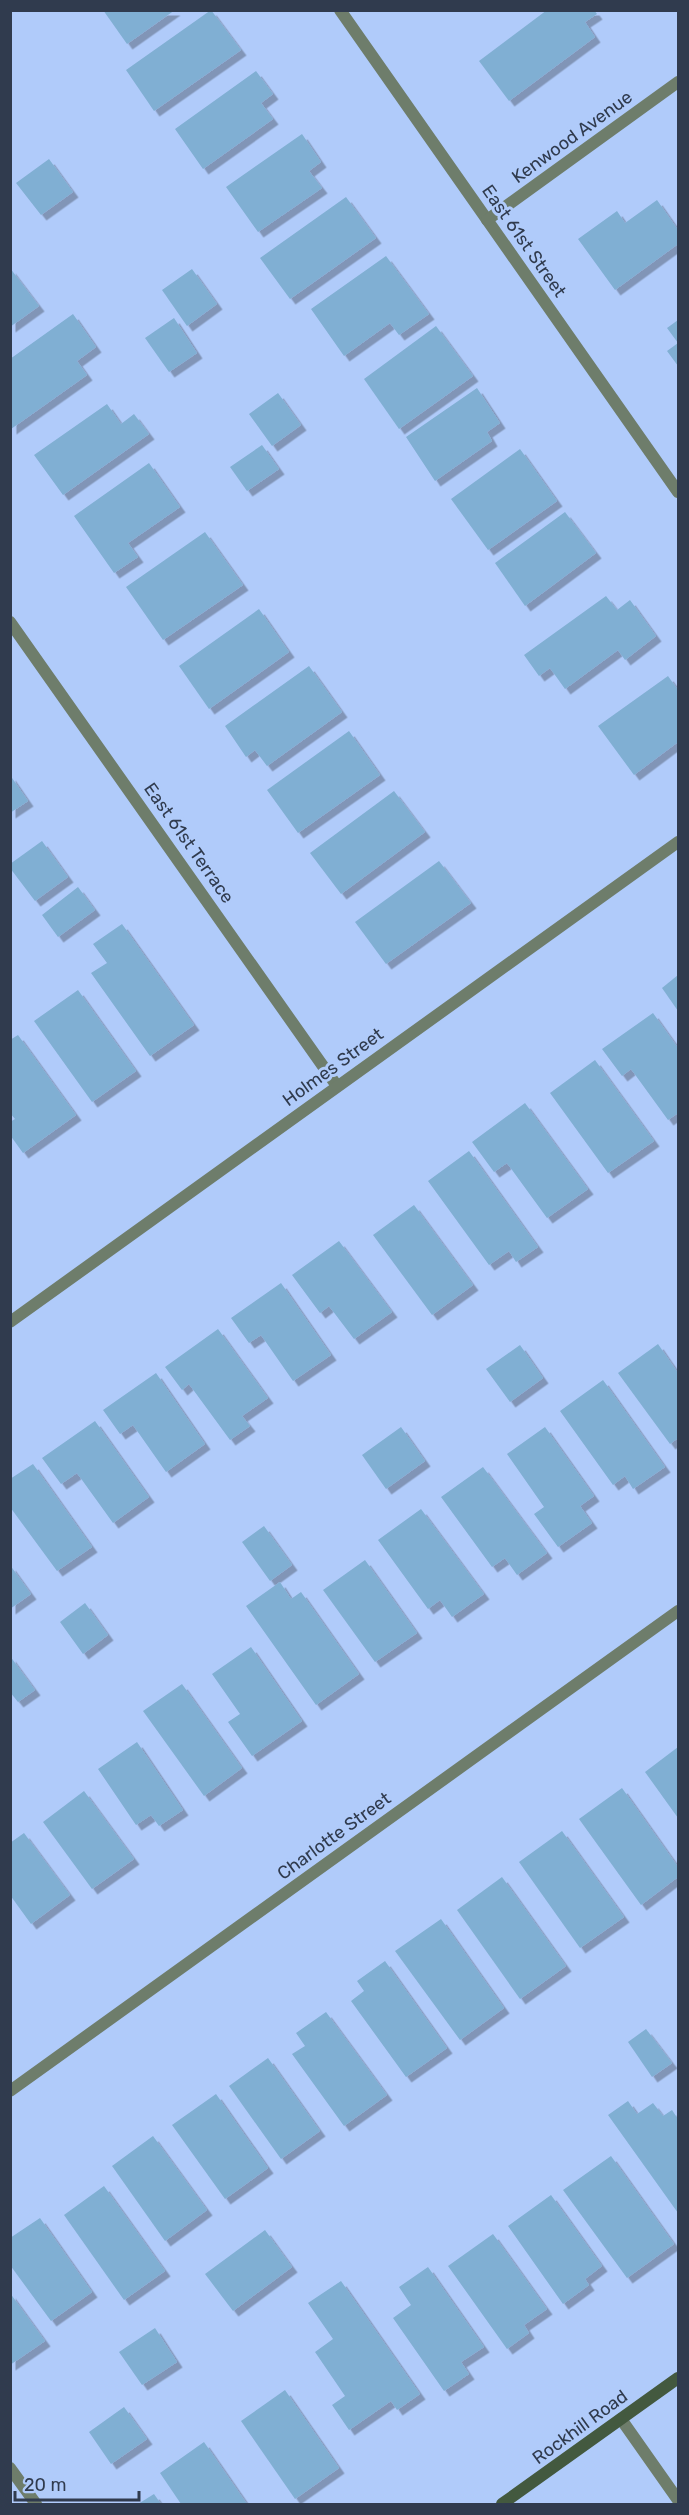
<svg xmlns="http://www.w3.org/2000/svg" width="689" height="2515" font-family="Rubik,sans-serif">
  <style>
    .building { fill: #80afd3; filter: url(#shadow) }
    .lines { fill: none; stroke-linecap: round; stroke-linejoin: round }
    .minor { stroke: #6e7d6b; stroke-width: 12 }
    .secondary { stroke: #43593f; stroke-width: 12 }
    .labels { text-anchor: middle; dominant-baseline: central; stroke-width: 6; stroke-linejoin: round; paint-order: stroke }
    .street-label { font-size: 18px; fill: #303b4e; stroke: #b0cbfa }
  </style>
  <defs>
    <filter id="shadow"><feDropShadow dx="5.5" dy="5.5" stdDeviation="0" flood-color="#0004"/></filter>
  </defs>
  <rect width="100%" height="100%" fill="#b0cbfa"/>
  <g class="building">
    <polygon points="103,10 175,10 127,44"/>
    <polygon points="211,10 241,50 154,111 126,70"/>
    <polygon points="547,10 594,10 597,14 585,22 595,37 509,101 479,61"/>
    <polygon points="256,71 273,94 261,103 273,119 203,169 175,129"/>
    <polygon points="302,134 321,162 309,171 322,188 258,232 226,187"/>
    <polygon points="49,159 73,192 41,215 16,183"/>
    <polygon points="346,197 376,238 290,299 260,258"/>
    <polygon points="657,200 678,230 678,244 615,290 578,239 617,211 625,223"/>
    <polygon points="386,256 429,314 399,335 390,323 344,356 311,309"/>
    <polygon points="10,268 39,306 10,327"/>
    <polygon points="192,269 217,304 187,326 162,290"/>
    <polygon points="73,314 96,347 77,361 87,375 11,429 10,359"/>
    <polygon points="174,318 197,353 169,372 145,338"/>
    <polygon points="678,320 678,366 667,351 678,343 667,328"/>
    <polygon points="436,326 473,376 399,429 364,379"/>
    <polygon points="477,388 500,423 487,432 492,441 435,481 406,437"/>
    <polygon points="278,393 301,425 272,446 249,414"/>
    <polygon points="107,404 121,424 134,414 149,434 63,495 34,455"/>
    <polygon points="262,445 279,469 247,491 230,467"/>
    <polygon points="520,449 557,501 488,550 451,499"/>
    <polygon points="149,463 180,507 128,543 138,557 114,573 74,516"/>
    <polygon points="565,512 596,553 525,606 495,563"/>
    <polygon points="205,532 243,585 163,640 126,587"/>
    <polygon points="606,596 617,610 630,600 656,636 625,660 618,650 565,689 550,668 539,676 524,655"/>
    <polygon points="259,609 289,652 209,709 179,666"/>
    <polygon points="309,666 342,712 267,766 255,750 246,757 225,726"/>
    <polygon points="668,676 678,690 678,742 634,775 598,726"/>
    <polygon points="349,731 380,775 298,833 267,790"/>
    <polygon points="10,775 28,801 10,813"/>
    <polygon points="394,791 425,832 341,894 310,853"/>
    <polygon points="42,841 68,877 35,901 10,868 10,864"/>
    <polygon points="439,861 471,903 386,964 355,922"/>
    <polygon points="78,887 95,910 58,937 42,915"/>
    <polygon points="122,924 194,1025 150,1056 91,973 107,963 93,944"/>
    <polygon points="678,975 678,1011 662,988"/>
    <polygon points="78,990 136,1071 92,1102 34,1021"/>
    <polygon points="653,1013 678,1048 678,1113 668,1120 631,1069 622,1076 602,1049"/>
    <polygon points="18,1035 76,1115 23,1153 10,1135 10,1122 15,1119 10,1113 10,1040"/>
    <polygon points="595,1060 654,1141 608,1173 550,1093"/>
    <polygon points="525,1103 588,1189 547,1218 507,1163 494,1172 472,1142"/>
    <polygon points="469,1151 538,1247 516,1262 509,1251 489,1265 428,1181"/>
    <polygon points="414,1205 473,1285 432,1315 373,1235"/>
    <polygon points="339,1241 392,1312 354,1339 329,1306 320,1313 292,1275"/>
    <polygon points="281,1283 331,1355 293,1381 261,1335 249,1343 231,1318"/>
    <polygon points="218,1329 268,1398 242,1416 250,1426 230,1440 189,1384 182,1390 165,1367"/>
    <polygon points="658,1344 678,1373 678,1438 670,1444 618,1373"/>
    <polygon points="520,1345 543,1378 510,1402 486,1369"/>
    <polygon points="156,1373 205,1444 166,1472 133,1425 120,1434 103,1410"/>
    <polygon points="603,1380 665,1467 633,1489 625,1476 613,1485 560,1411"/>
    <polygon points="95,1421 149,1497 113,1523 77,1473 61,1484 42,1458"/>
    <polygon points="401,1427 425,1461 386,1489 362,1455"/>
    <polygon points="545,1427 594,1496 580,1506 592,1523 558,1547 534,1514 544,1507 507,1454"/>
    <polygon points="33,1464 92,1547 57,1571 10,1507 10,1479"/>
    <polygon points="483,1467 547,1553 517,1575 505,1558 492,1567 441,1497"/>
    <polygon points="421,1509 484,1594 452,1617 440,1600 428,1609 378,1540"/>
    <polygon points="264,1526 292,1565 270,1581 242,1542"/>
    <polygon points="365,1560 417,1633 375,1662 323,1590"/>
    <polygon points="10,1565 31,1594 10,1609"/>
    <polygon points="280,1582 291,1599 301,1592 359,1674 316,1705 246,1606"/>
    <polygon points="85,1603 108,1635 83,1654 60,1622"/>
    <polygon points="251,1647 302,1721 252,1756 228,1722 240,1714 212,1674"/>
    <polygon points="10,1656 35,1690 18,1702 10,1692"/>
    <polygon points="182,1684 242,1768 204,1796 143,1711"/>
    <polygon points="137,1742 183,1810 159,1826 151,1815 136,1825 98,1769"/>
    <polygon points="678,1747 678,1818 645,1772"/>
    <polygon points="622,1788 678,1867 678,1877 641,1905 579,1819"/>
    <polygon points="84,1791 134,1859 92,1889 43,1822"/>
    <polygon points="562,1831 624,1917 580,1948 519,1862"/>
    <polygon points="24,1833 70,1895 31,1924 10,1895 10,1843"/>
    <polygon points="502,1877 566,1966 520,1999 457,1910"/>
    <polygon points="441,1919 504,2008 460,2040 395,1951"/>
    <polygon points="385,1961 447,2048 406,2077 351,2001 364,1991 357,1981"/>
    <polygon points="326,2012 387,2095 344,2126 292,2054 305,2046 296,2033"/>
    <polygon points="646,2029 672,2063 652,2077 628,2042"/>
    <polygon points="268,2058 320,2131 281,2159 229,2086"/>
    <polygon points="216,2094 268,2168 225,2199 172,2125"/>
    <polygon points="628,2101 637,2114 653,2103 663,2116 672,2110 678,2119 678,2213 608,2115"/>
    <polygon points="153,2136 207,2210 165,2241 112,2166"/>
    <polygon points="611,2156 674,2244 627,2278 563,2190"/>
    <polygon points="104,2186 165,2271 124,2300 64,2215"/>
    <polygon points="551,2195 602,2266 585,2279 589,2285 563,2304 508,2226"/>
    <polygon points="40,2218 92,2292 51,2321 10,2265 10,2238"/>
    <polygon points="265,2230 292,2267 233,2311 205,2274"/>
    <polygon points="493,2234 547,2309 524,2325 529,2333 507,2349 448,2266"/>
    <polygon points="428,2267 484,2347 461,2362 469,2374 444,2391 393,2318 411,2305 399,2287"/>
    <polygon points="341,2281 420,2394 397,2410 391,2401 349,2430 332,2405 345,2396 315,2352 333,2339 308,2303"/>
    <polygon points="10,2293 45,2341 10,2365"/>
    <polygon points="155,2328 177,2362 142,2385 119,2352"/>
    <polygon points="285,2390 339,2468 295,2499 241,2421"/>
    <polygon points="124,2407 147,2439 111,2464 89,2432"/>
    <polygon points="204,2442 247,2504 181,2504 160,2473"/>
    <polygon points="154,2494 161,2504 138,2504"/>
  </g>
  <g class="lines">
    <g class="minor">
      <polyline points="340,10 678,492"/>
      <polyline points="487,220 678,82"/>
      <polyline points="10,622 337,1086"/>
      <polyline points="10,1322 678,842"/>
      <polyline points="10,2091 678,1611"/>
      <polyline points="621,2419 678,2500"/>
      <polyline points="10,2468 36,2504"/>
    </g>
    <polyline class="secondary" points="502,2504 678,2378"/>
  </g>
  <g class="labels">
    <g class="street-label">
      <text transform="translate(572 137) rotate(-36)">Kenwood Avenue</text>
      <text transform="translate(524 241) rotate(55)">East 61st Street</text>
      <text transform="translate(189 843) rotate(55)">East 61st Terrace</text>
      <text transform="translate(333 1067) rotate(-36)">Holmes Street</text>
      <text transform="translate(334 1836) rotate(-36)">Charlotte Street</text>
      <text transform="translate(580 2427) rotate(-36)">Rockhill Road</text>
    </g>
  </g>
  <rect width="689" height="2515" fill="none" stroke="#303b4e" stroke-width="24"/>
  <path d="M15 2491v9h124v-9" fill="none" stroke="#303b4e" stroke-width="3"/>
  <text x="24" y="2491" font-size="18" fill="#303b4e" stroke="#b0cbfa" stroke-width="4.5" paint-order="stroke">20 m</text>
</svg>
